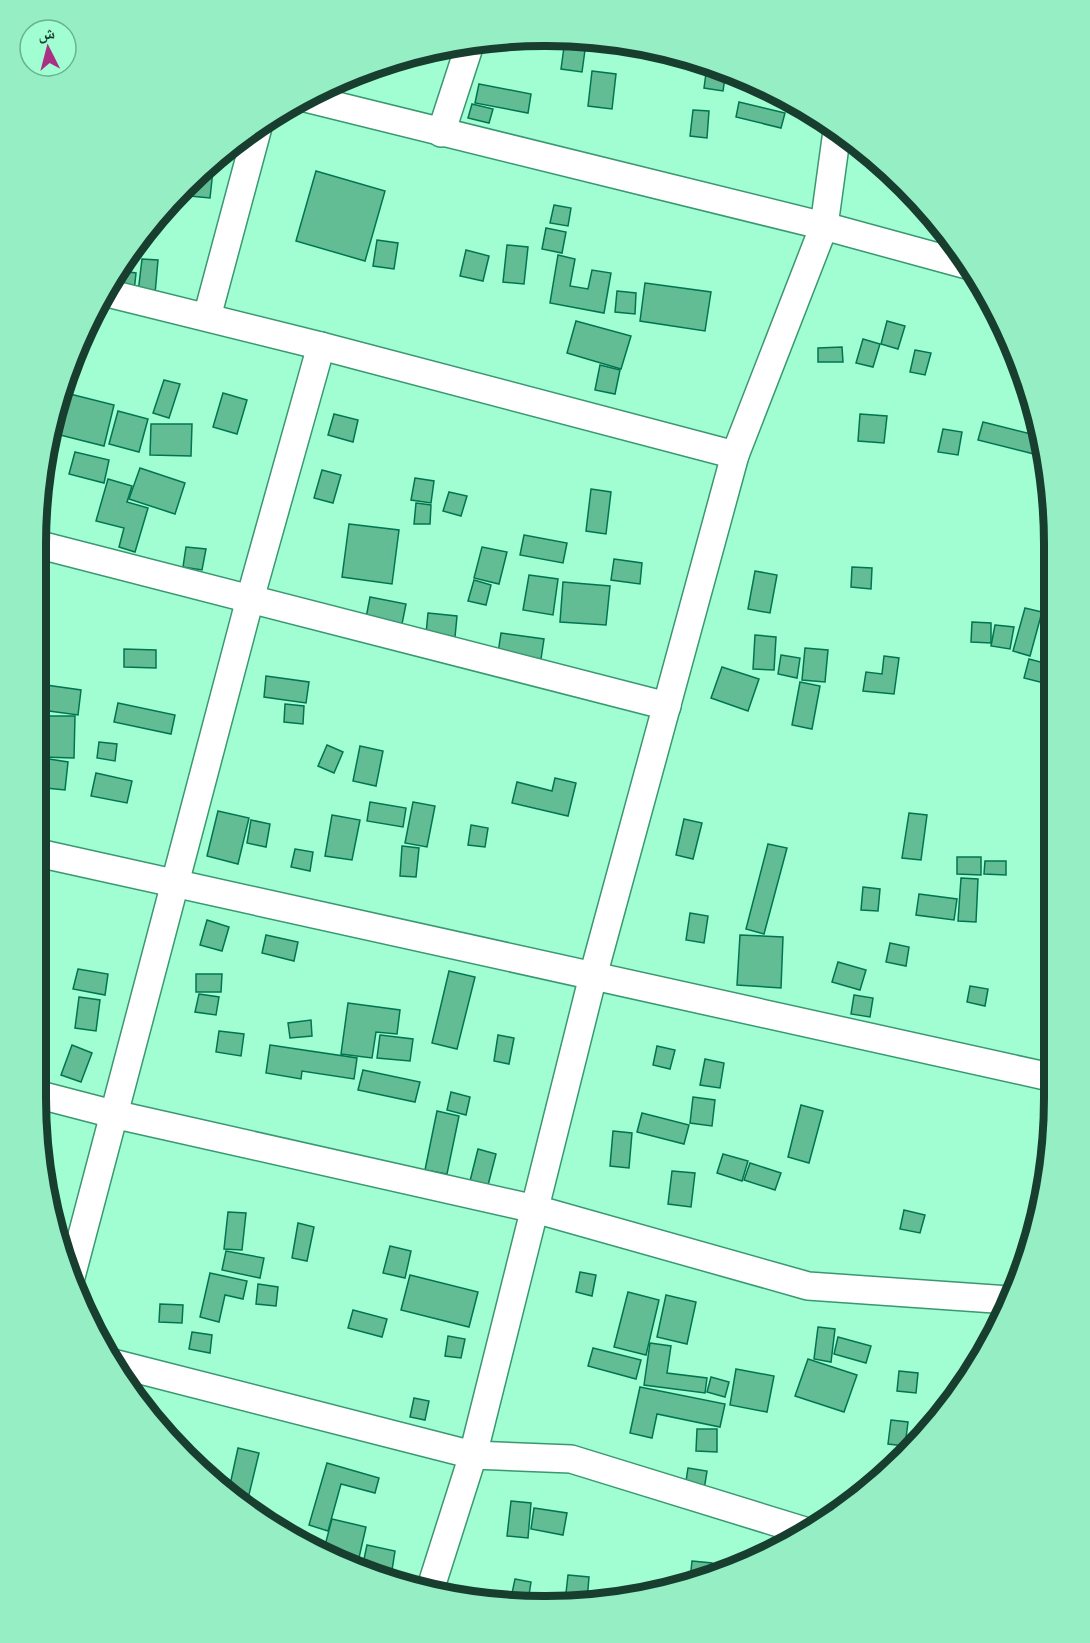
<svg xmlns="http://www.w3.org/2000/svg" width="1090" height="1643" font-family="'DM Sans','Noto Naskh Arabic',sans-serif">
  <style>
    .building { fill: #62bd95; stroke: #027550; stroke-width: 1.5 }
    .lines { fill: none; stroke-linecap: round; stroke-linejoin: round }
    .minor-casing { stroke: #3a9871; stroke-width: 30 }
    .minor { stroke: #fff; stroke-width: 27 }
    .rim { fill: none; stroke: #173e2e; stroke-width: 8 }
  </style>
  <rect width="100%" height="100%" fill="#a1fdd2"/>
  <g class="building">
    <polygon points="537,38 556,39 556,49 537,49"/>
    <polygon points="564,47 585,50 582,72 561,69"/>
    <polygon points="707,66 726,71 723,91 704,88"/>
    <polygon points="592,71 616,74 612,109 588,106"/>
    <polygon points="479,84 531,94 528,113 475,103"/>
    <polygon points="739,102 785,113 781,128 736,117"/>
    <polygon points="472,104 493,109 489,123 468,118"/>
    <polygon points="693,110 709,111 707,138 690,136"/>
    <polygon points="214,161 210,198 190,196 191,182"/>
    <polygon points="316,171 385,191 365,261 296,241"/>
    <polygon points="554,205 571,208 568,226 550,223"/>
    <polygon points="546,228 566,232 562,253 542,249"/>
    <polygon points="377,240 398,243 394,269 373,266"/>
    <polygon points="507,245 528,247 524,284 503,282"/>
    <polygon points="466,250 489,256 483,281 460,276"/>
    <polygon points="558,255 575,259 570,286 588,289 592,270 611,273 604,313 550,303"/>
    <polygon points="142,259 158,260 155,294 138,293"/>
    <polygon points="121,271 136,273 134,292 117,290"/>
    <polygon points="645,283 711,292 705,331 640,321"/>
    <polygon points="617,291 636,293 635,314 615,312"/>
    <polygon points="576,321 631,336 621,369 567,353"/>
    <polygon points="887,321 905,326 898,349 881,344"/>
    <polygon points="863,339 880,344 873,367 856,363"/>
    <polygon points="842,347 843,362 818,362 818,348"/>
    <polygon points="915,350 931,353 925,375 910,372"/>
    <polygon points="600,365 620,370 615,394 595,390"/>
    <polygon points="164,380 180,384 169,418 153,413"/>
    <polygon points="223,393 247,400 237,434 213,427"/>
    <polygon points="70,394 114,405 104,446 60,435"/>
    <polygon points="118,411 148,419 139,452 109,444"/>
    <polygon points="334,414 358,420 353,442 328,435"/>
    <polygon points="860,414 887,416 884,443 858,441"/>
    <polygon points="983,422 1039,436 1034,454 978,440"/>
    <polygon points="151,424 192,424 191,456 150,455"/>
    <polygon points="943,429 962,432 958,455 938,452"/>
    <polygon points="75,452 109,460 104,483 69,474"/>
    <polygon points="140,468 185,483 175,514 129,499"/>
    <polygon points="322,470 341,475 333,503 314,498"/>
    <polygon points="415,478 434,481 431,503 411,500"/>
    <polygon points="108,479 132,486 127,502 148,508 135,552 119,547 124,528 96,521"/>
    <polygon points="40,484 47,485 44,504 40,503"/>
    <polygon points="591,489 611,492 606,534 586,531"/>
    <polygon points="449,492 467,496 461,516 443,511"/>
    <polygon points="416,503 431,505 430,524 414,524"/>
    <polygon points="349,524 399,530 392,584 342,577"/>
    <polygon points="524,535 567,543 563,563 520,555"/>
    <polygon points="186,547 206,549 202,570 183,567"/>
    <polygon points="482,547 507,552 499,584 474,578"/>
    <polygon points="614,559 642,563 640,584 611,580"/>
    <polygon points="852,567 872,568 871,589 851,587"/>
    <polygon points="755,571 777,575 770,613 748,609"/>
    <polygon points="529,575 558,579 553,615 523,610"/>
    <polygon points="474,580 491,585 486,605 468,601"/>
    <polygon points="563,582 610,586 606,625 560,622"/>
    <polygon points="370,597 406,604 402,624 366,618"/>
    <polygon points="1025,608 1042,612 1030,656 1013,651"/>
    <polygon points="428,613 457,616 455,637 426,634"/>
    <polygon points="972,622 991,623 991,643 971,642"/>
    <polygon points="995,625 1014,627 1010,649 991,646"/>
    <polygon points="501,633 544,639 541,659 498,653"/>
    <polygon points="755,635 776,637 774,670 753,669"/>
    <polygon points="805,648 828,650 825,682 802,680"/>
    <polygon points="124,649 156,650 156,668 124,667"/>
    <polygon points="781,655 800,658 797,678 778,674"/>
    <polygon points="884,656 899,658 894,694 863,691 866,672 882,674"/>
    <polygon points="1029,659 1052,665 1052,685 1024,678"/>
    <polygon points="722,667 759,679 748,711 711,698"/>
    <polygon points="266,676 309,682 306,703 264,697"/>
    <polygon points="800,682 820,686 812,729 792,725"/>
    <polygon points="46,685 81,690 78,715 42,710"/>
    <polygon points="118,703 175,715 171,734 114,722"/>
    <polygon points="285,704 304,706 303,724 284,722"/>
    <polygon points="43,716 75,716 74,758 42,757"/>
    <polygon points="39,719 43,719 38,750"/>
    <polygon points="99,742 117,744 115,761 97,758"/>
    <polygon points="327,745 343,752 334,773 318,766"/>
    <polygon points="360,746 383,751 376,786 353,781"/>
    <polygon points="49,759 68,762 65,790 46,788"/>
    <polygon points="96,773 132,781 127,803 91,796"/>
    <polygon points="555,778 576,783 568,816 512,803 517,782 552,791"/>
    <polygon points="370,802 406,808 403,827 367,821"/>
    <polygon points="413,802 435,806 427,847 405,843"/>
    <polygon points="218,811 249,818 238,864 207,856"/>
    <polygon points="909,813 927,815 921,860 902,858"/>
    <polygon points="332,815 360,820 352,860 325,856"/>
    <polygon points="684,819 702,823 693,859 676,855"/>
    <polygon points="251,820 270,824 266,847 247,843"/>
    <polygon points="471,825 488,828 485,847 468,845"/>
    <polygon points="768,844 787,848 764,934 746,929"/>
    <polygon points="402,846 419,848 416,877 400,876"/>
    <polygon points="295,849 313,852 310,871 291,867"/>
    <polygon points="957,857 981,857 981,875 957,874"/>
    <polygon points="985,861 1006,861 1006,875 984,874"/>
    <polygon points="1048,875 1051,875 1051,916 1045,916"/>
    <polygon points="961,878 978,879 976,922 958,921"/>
    <polygon points="863,887 880,889 878,911 861,910"/>
    <polygon points="919,894 957,899 954,920 916,915"/>
    <polygon points="690,913 708,916 704,943 686,940"/>
    <polygon points="207,920 229,927 222,951 200,945"/>
    <polygon points="266,935 298,942 294,961 262,953"/>
    <polygon points="740,935 783,937 781,988 737,985"/>
    <polygon points="890,943 909,947 906,966 886,962"/>
    <polygon points="838,962 866,970 860,990 832,982"/>
    <polygon points="78,969 108,974 105,995 73,989"/>
    <polygon points="449,971 475,977 457,1049 432,1043"/>
    <polygon points="196,974 222,974 221,992 196,992"/>
    <polygon points="970,986 988,989 985,1006 967,1002"/>
    <polygon points="199,994 219,997 216,1015 195,1012"/>
    <polygon points="854,995 873,998 870,1017 851,1014"/>
    <polygon points="79,997 100,1000 96,1031 75,1028"/>
    <polygon points="348,1003 400,1010 397,1034 376,1032 372,1058 341,1054"/>
    <polygon points="311,1020 312,1036 290,1038 288,1023"/>
    <polygon points="219,1031 244,1034 241,1056 216,1052"/>
    <polygon points="380,1035 413,1039 410,1061 377,1058"/>
    <polygon points="498,1035 514,1038 509,1064 494,1061"/>
    <polygon points="72,1045 92,1053 81,1082 61,1075"/>
    <polygon points="270,1045 357,1058 354,1079 302,1071 301,1079 266,1073"/>
    <polygon points="657,1046 675,1050 670,1069 653,1065"/>
    <polygon points="705,1059 724,1063 720,1088 700,1085"/>
    <polygon points="363,1070 420,1082 415,1102 358,1090"/>
    <polygon points="451,1092 470,1097 466,1115 447,1110"/>
    <polygon points="693,1097 715,1100 712,1126 690,1123"/>
    <polygon points="801,1105 823,1111 809,1163 788,1157"/>
    <polygon points="437,1111 459,1116 447,1174 425,1170"/>
    <polygon points="642,1113 689,1125 684,1144 637,1132"/>
    <polygon points="613,1131 632,1133 629,1168 610,1166"/>
    <polygon points="478,1149 496,1154 487,1189 469,1185"/>
    <polygon points="723,1154 748,1161 742,1181 717,1173"/>
    <polygon points="750,1163 781,1173 775,1190 744,1180"/>
    <polygon points="672,1171 695,1173 691,1207 668,1204"/>
    <polygon points="904,1210 925,1215 920,1233 900,1229"/>
    <polygon points="228,1212 246,1213 242,1250 224,1249"/>
    <polygon points="298,1223 314,1227 307,1261 292,1258"/>
    <polygon points="390,1246 411,1251 405,1278 383,1273"/>
    <polygon points="226,1251 264,1258 260,1278 222,1270"/>
    <polygon points="580,1272 596,1275 592,1296 576,1292"/>
    <polygon points="210,1273 247,1281 243,1299 225,1295 219,1322 200,1317"/>
    <polygon points="410,1275 478,1292 469,1327 401,1310"/>
    <polygon points="258,1284 278,1287 276,1306 256,1304"/>
    <polygon points="628,1292 659,1300 646,1355 614,1347"/>
    <polygon points="666,1295 696,1302 687,1344 657,1337"/>
    <polygon points="160,1304 183,1305 182,1323 159,1322"/>
    <polygon points="353,1310 387,1319 382,1337 348,1328"/>
    <polygon points="818,1327 835,1329 831,1362 814,1359"/>
    <polygon points="192,1332 212,1335 210,1353 189,1349"/>
    <polygon points="448,1336 465,1339 461,1358 445,1356"/>
    <polygon points="838,1337 871,1346 866,1363 834,1354"/>
    <polygon points="650,1343 671,1346 667,1373 707,1378 705,1393 644,1385"/>
    <polygon points="593,1348 641,1360 636,1379 588,1366"/>
    <polygon points="808,1359 857,1375 844,1412 795,1396"/>
    <polygon points="736,1369 774,1376 767,1412 730,1405"/>
    <polygon points="899,1371 918,1373 916,1393 897,1391"/>
    <polygon points="711,1377 729,1382 725,1397 707,1392"/>
    <polygon points="640,1387 725,1404 720,1427 657,1414 652,1438 630,1433"/>
    <polygon points="414,1398 429,1401 425,1420 410,1417"/>
    <polygon points="891,1420 908,1422 905,1446 888,1444"/>
    <polygon points="925,1423 934,1424 922,1438"/>
    <polygon points="697,1429 717,1429 717,1452 696,1451"/>
    <polygon points="238,1448 259,1453 246,1507 235,1502 228,1494"/>
    <polygon points="327,1463 379,1478 375,1493 341,1484 328,1531 309,1525"/>
    <polygon points="688,1468 707,1471 704,1490 685,1488"/>
    <polygon points="511,1501 531,1503 528,1538 507,1536"/>
    <polygon points="534,1508 567,1513 563,1535 531,1529"/>
    <polygon points="332,1519 366,1527 358,1562 338,1557 338,1561 323,1553"/>
    <polygon points="367,1545 395,1551 392,1570 363,1564"/>
    <polygon points="692,1561 712,1563 711,1572 690,1580"/>
    <polygon points="568,1575 589,1577 587,1601 565,1602"/>
    <polygon points="515,1579 531,1582 528,1601 511,1598"/>
  </g>
  <g class="lines">
    <g class="minor-casing">
      <g id="minor">
        <polyline points="305,98 824,226 967,265"/>
        <polyline points="441,133 470,44"/>
        <polyline points="107,293 321,346 735,455"/>
        <polyline points="207,317 258,127"/>
        <polyline points="40,545 667,706"/>
        <polyline points="38,853 1050,1077"/>
        <polyline points="36,1094 113,1114 535,1209 808,1286 1009,1300"/>
        <polyline points="71,1277 250,599 321,346"/>
        <polyline points="113,1363 473,1455 571,1459 808,1532"/>
        <polyline points="431,1587 473,1455 593,976 735,455 824,226 837,131"/>
      </g>
    </g>
    <use href="#minor" class="minor"/>
  </g>
  <path d="M0 0H1090V1643H0ZM544 46H546A498 498 0 0 1 1044 544V1098A498 498 0 0 1 546 1596H544A498 498 0 0 1 46 1098V544A498 498 0 0 1 544 46Z" fill="#96eec5" fill-rule="evenodd"/>
  <path class="rim" d="M544 46H546A498 498 0 0 1 1044 544V1098A498 498 0 0 1 546 1596H544A498 498 0 0 1 46 1098V544A498 498 0 0 1 544 46Z"/>
  <g transform="translate(48 48) rotate(354)"><circle r="28" fill="#a1fdd2" stroke="#6ab190" stroke-width="1.5"/>
  <path d="M0-4.5L10 22L0 15L-10 22Z" fill="#aa3084"/>
  <text y="-9" font-size="16" font-weight="bold" text-anchor="middle" fill="#173e2e">ش</text>
  </g>
</svg>
